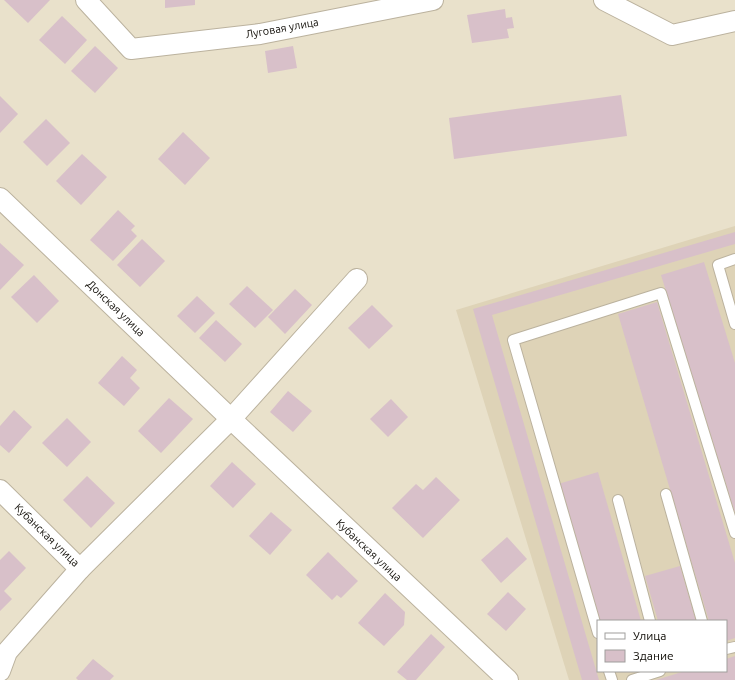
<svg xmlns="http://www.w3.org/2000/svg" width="735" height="680" font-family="Ubuntu,sans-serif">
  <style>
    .built { fill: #ded3b7; fill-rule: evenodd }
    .building { fill: #d8c0c9 }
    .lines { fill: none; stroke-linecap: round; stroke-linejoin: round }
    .service-casing { stroke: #bbb29e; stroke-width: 12 }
    .minor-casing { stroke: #bbb29e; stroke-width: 22 }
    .service { stroke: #fff; stroke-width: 10 }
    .minor { stroke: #fff; stroke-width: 20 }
    .labels { text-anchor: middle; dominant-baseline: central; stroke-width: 4; stroke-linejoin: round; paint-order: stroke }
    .street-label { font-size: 11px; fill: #100d07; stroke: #fff }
  </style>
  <rect width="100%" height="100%" fill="#e9e1cb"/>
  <path class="built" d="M735,226V680H569L456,310ZM598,621H726V671H598Z"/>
  <g class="building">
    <polygon points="4,0 50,0 28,23"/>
    <polygon points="165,0 195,0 195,5 165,8"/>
    <polygon points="505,9 506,18 512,17 514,28 507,29 509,38 472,43 467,15"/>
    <polygon points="62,16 87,40 65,64 39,40"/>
    <polygon points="95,46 118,68 95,93 71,71"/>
    <polygon points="293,46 297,68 268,73 265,51"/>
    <polygon points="621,95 627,136 454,159 449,118"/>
    <polygon points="0,96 18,114 0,133"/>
    <polygon points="46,119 70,143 47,166 23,142"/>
    <polygon points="183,132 210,158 185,185 158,159"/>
    <polygon points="82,154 107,177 81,205 56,181"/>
    <polygon points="118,210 135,226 131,230 137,236 113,261 90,240"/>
    <polygon points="735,232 735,244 492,315 599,680 582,680 473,309"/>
    <polygon points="142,239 165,261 140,287 117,265"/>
    <polygon points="0,243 24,265 0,290"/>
    <polygon points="704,262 735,363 735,513 661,275"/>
    <polygon points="34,275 59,301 37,323 11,297"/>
    <polygon points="247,286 273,310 255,328 229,304"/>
    <polygon points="295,289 312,305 285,334 268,317"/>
    <polygon points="197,296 215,313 195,333 177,316"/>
    <polygon points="657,302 735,563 735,638 726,641 726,621 709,621 618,314"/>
    <polygon points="372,305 393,326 369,349 348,328"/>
    <polygon points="216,320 242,344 225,362 199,338"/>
    <polygon points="122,356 137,370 130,378 140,388 124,406 98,383"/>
    <polygon points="288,391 312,411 293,432 270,412"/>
    <polygon points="169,398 193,419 161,453 138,431"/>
    <polygon points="391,399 408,417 388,437 370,419"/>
    <polygon points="14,410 32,427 9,453 0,445 0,426"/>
    <polygon points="67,418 91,442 67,467 42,443"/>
    <polygon points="232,462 256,484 233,508 210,486"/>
    <polygon points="598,472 641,621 598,621 555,485"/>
    <polygon points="87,476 115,503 91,528 63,500"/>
    <polygon points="436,477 460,500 423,538 392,508 416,484 423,490"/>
    <polygon points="271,512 292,530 270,555 249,536"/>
    <polygon points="507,537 527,559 501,583 481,560"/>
    <polygon points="9,551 26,568 4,591 12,599 0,611 0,560"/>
    <polygon points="328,552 358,581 341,598 337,595 332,600 306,575"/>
    <polygon points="680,566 696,621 658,621 645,576"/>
    <polygon points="508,592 526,609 506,631 487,614"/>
    <polygon points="385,593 405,612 404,625 384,646 358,623"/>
    <polygon points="431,634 445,647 416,680 407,680 397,672"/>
    <polygon points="735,656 735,680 656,680 685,671 726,671 726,659"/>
    <polygon points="93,659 114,676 110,680 78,680 76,678"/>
  </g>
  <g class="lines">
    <g class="service-casing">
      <g id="service">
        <polyline points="735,259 718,265 735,324"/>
        <polyline points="666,494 702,621"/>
        <polyline points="618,500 650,621"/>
        <polyline points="598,633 513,340 661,293 735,533"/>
        <polyline points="726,649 735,647"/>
        <polyline points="609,671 612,680"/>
        <polyline points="632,680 660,671"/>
      </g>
    </g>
    <g class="minor-casing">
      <g id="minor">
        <polyline points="86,0 131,49 260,34 433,0"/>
        <polyline points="604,0 672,35 735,21"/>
        <polyline points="0,198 231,419 508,680"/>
        <polyline points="0,490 80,569"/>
        <polyline points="0,671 7,652 80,569 231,419 357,279"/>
      </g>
    </g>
    <use href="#service" class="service"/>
    <use href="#minor" class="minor"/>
  </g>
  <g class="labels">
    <g class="street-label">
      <text transform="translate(282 28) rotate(-10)">Луговая улица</text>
      <text transform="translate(116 308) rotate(44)">Донская улица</text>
      <text transform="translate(47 535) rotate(44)">Кубанская улица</text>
      <text transform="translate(369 550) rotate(43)">Кубанская улица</text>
    </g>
  </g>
  <rect x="597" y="620" width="130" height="52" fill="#ffffff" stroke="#9f9e9c"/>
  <rect x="605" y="633" width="20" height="6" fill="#ffffff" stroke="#9f9e9c"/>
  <text x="633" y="640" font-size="12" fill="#100d07">Улица</text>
  <rect x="605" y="650" width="20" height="12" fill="#d8c0c9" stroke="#9f9e9c"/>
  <text x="633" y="660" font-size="12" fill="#100d07">Здание</text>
</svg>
